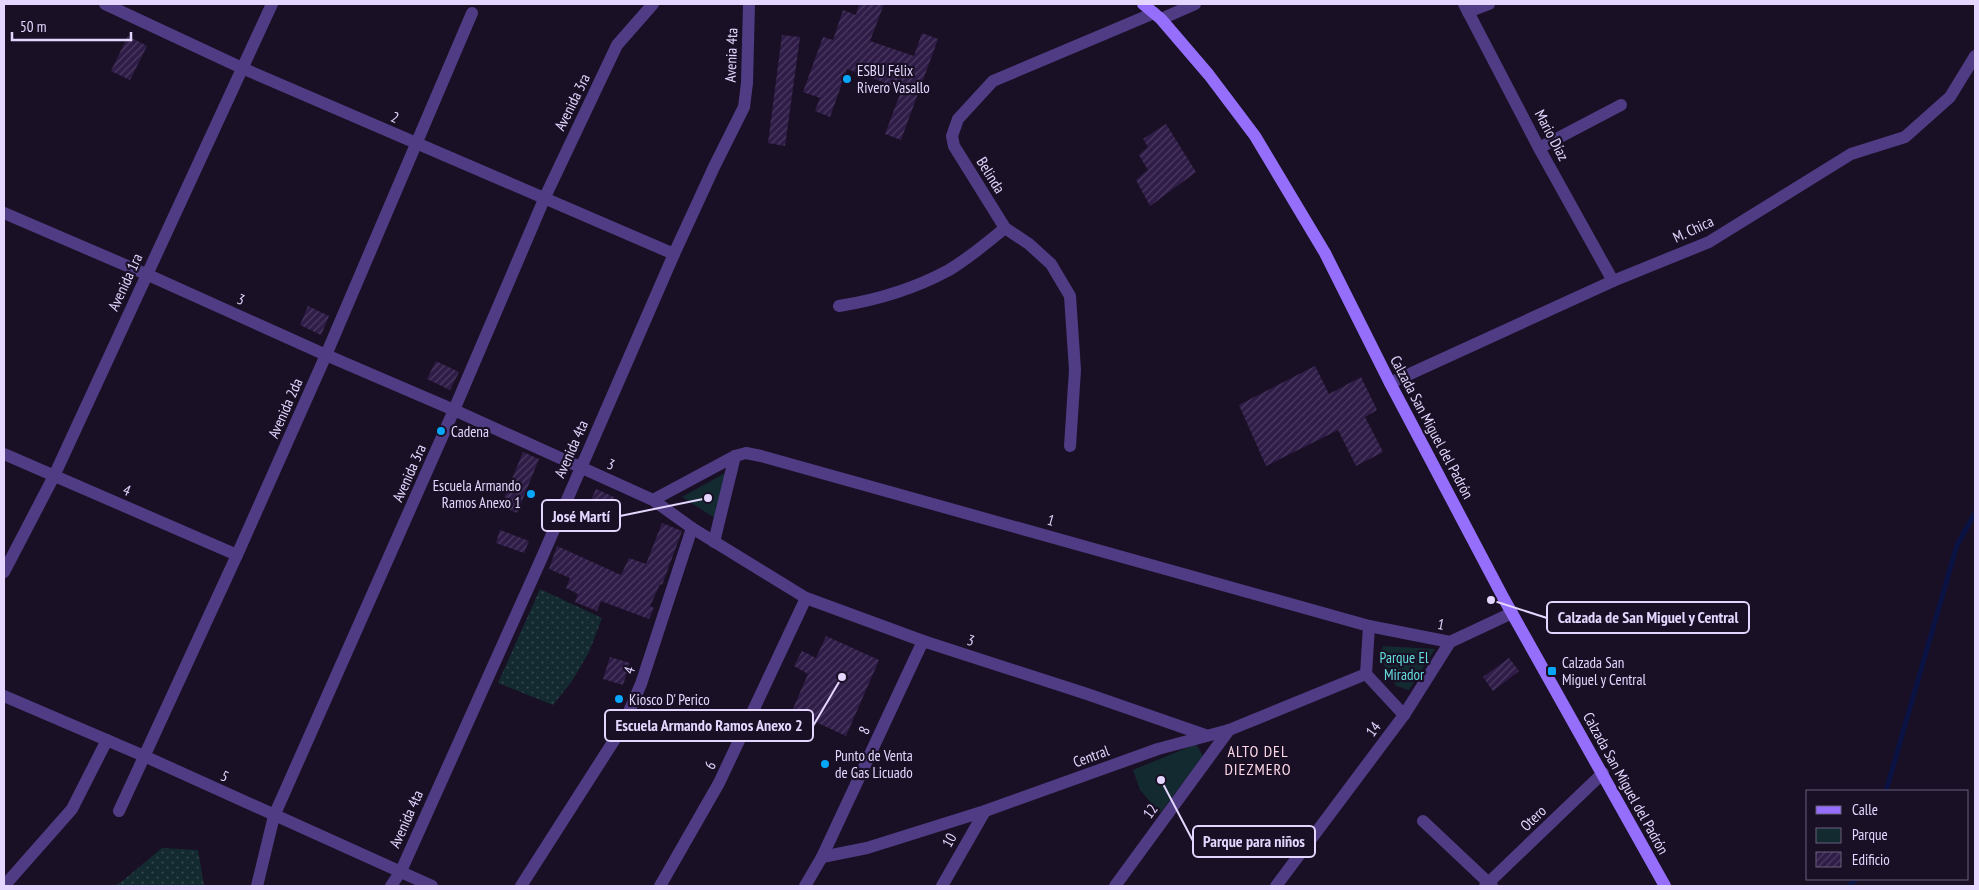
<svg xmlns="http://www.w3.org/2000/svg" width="1979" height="890" font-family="'PT Sans Narrow',sans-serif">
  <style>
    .grass { fill: url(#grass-dots) }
    .green { fill: #132a30 }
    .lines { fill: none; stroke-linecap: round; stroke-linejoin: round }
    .stream { stroke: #0b1244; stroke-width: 5 }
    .building { fill: url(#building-hatch) }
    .street { stroke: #503c84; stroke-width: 12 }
    .secondary { stroke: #956ffc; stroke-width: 12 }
    .poi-dot { fill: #06a6fa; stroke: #191026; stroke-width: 2 }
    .labels { text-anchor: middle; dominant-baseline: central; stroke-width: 4.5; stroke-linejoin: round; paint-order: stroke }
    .street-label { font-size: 15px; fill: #e4d6fe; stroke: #191026 }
    .poi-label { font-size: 15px; fill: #e4d6fe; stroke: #191026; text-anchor: start }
    .park-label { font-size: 15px; fill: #62dedd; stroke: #191026 }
    .neighbourhood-label { font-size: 16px; letter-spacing: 1px; fill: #fed8e7; stroke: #191026 }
    .leader { fill: none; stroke: #e4d6fe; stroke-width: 2 }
    .callout-dot { fill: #e4d6fe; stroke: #191026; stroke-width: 2 }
    .callout { fill: #191026; stroke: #e4d6fe; stroke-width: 2 }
    .callout-label { font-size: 16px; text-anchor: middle; font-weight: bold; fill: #e4d6fe }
  </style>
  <defs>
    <pattern id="grass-dots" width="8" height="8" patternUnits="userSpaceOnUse" patternTransform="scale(1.25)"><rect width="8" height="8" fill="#132a30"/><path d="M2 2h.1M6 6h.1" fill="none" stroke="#35484f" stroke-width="1.8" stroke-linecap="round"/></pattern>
    <pattern id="building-hatch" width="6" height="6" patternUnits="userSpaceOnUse" patternTransform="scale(1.25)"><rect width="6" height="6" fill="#2f1c47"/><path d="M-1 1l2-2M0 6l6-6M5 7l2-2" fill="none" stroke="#4d3c63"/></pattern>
  </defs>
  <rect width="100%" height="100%" fill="#191026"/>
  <g class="grass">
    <polygon points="540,589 602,618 589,652 572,681 553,705 498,683"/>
    <polygon points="162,848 198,850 204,886 113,886 120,883"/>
  </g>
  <g class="green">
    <polygon points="725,473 715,518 682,497"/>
    <polygon points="1383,646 1435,649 1409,690 1396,686 1379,656"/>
    <polygon points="1196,744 1203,756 1160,813 1140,790 1133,770"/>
  </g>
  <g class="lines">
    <g class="stream">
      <polyline points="1886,791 1957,545 1975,513"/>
      <polyline points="1849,886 1856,879"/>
    </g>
  </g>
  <g class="building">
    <polygon points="859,4 884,4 870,41 914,56 922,33 938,39 901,140 885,134 902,89 847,69 830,117 815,111 820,98 803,92 823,37 833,40 843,10 856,15"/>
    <polygon points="782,35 800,37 785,146 768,143"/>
    <polygon points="128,36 147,46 130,80 111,71"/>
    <polygon points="1166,124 1196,172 1150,206 1136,180 1148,170 1139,155 1148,147 1143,139"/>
    <polygon points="308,306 329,316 321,335 300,325"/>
    <polygon points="436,361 459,372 450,390 427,379"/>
    <polygon points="1315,366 1329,394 1361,377 1377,410 1365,417 1383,452 1356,466 1338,430 1266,466 1239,405"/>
    <polygon points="523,452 539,459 517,513 501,506"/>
    <polygon points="596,489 614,497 602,524 584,516"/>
    <polygon points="662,523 682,531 662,585 660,584 650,606 654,608 649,619 601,601 597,611 575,602 578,594 566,588 570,578 549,569 557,546 621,575 629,558 646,564"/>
    <polygon points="500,530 529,541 524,553 496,543"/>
    <polygon points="826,636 879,660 846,736 792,711 808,674 794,666 802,651 816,658"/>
    <polygon points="610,657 630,663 623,685 603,679"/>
    <polygon points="1509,658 1519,671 1493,691 1483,677"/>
  </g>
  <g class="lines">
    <g class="street">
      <polyline points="105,4 242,68 674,254"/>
      <polyline points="1464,4 1539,148 1613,281"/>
      <polyline points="1468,12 1489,4"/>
      <polyline points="1161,19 1195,4"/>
      <polyline points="1539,148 1621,105"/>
      <polyline points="4,213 146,274 326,355 454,410 653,500 692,528 806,598 923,641 1087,694 1205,735"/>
      <path d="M839,306C877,300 914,289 949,270C969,258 987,243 1005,228"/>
      <polyline points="1390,383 1613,281 1709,242 1851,154 1905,137 1950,97 1975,56"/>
      <polyline points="1070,446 1075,370 1070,296 1051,264 1029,244 1005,228 954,146 952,136 958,119 993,81 1154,13"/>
      <polyline points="4,454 237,555"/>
      <polyline points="653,500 735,456 746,453 761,456 1369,626 1450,642"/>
      <polyline points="714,542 735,456"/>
      <polyline points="4,572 54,476 272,4"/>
      <polyline points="1369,626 1366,674 1404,715"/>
      <polyline points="4,696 144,756 432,886"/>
      <polyline points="119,811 237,555 326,355 472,13"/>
      <polyline points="1423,821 1492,886"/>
      <polyline points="822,857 867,848 985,811 1158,749 1229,730 1366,674"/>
      <polyline points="4,886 72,809 107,740"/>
      <polyline points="257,886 274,816 454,410 545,197 617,45 653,4"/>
      <polyline points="391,886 401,871 543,555 674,254 714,167 744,107 747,83 749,4"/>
      <polyline points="521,886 622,728 641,684 692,528"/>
      <polyline points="660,886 719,783 806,598"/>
      <polyline points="805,886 822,857 923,641"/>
      <polyline points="942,886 985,811"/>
      <polyline points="1115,886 1229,730"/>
      <polyline points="1276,886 1404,715 1450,642 1512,613"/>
      <polyline points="1485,886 1603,773"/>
    </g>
    <polyline class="secondary" points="1143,4 1161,19 1209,75 1255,136 1325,253 1390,383 1504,599 1665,886"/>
  </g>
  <g class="poi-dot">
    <circle cx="847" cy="79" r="5"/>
    <circle cx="441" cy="431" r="5"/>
    <circle cx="531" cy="494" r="5"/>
    <rect x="1547" y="666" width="10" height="10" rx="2.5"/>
    <circle cx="619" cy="699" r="5"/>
    <circle cx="825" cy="764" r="5"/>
  </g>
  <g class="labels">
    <g class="street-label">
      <text transform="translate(731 55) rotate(-88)">Avenia 4ta</text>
      <text transform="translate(572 102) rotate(-64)">Avenida 3ra</text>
      <text transform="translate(395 117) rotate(24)">2</text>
      <text transform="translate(1552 135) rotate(62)">Mario Díaz</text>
      <text transform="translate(991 175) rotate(58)">Belinda</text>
      <text transform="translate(1693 229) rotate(-25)">M. Chica</text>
      <text transform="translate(125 282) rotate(-65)">Avenida 1ra</text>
      <text transform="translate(241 299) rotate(24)">3</text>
      <text transform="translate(285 408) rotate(-66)">Avenida 2da</text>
      <text transform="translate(1432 427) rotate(62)">Calzada San Miguel del Padrón</text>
      <text transform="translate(571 449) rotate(-66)">Avenida 4ta</text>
      <text transform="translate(611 464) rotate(24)">3</text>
      <text transform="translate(409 473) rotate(-66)">Avenida 3ra</text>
      <text transform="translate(127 490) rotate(23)">4</text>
      <text transform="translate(1051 520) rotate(16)">1</text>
      <text transform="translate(1441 624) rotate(11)">1</text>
      <text transform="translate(971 640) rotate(18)">3</text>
      <text transform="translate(629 670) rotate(-72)">4</text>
      <text transform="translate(1373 729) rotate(-53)">14</text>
      <text transform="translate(864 730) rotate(-65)">8</text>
      <text transform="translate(1091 756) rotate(-20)">Central</text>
      <text transform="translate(710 765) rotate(-65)">6</text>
      <text transform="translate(225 776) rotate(25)">5</text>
      <text transform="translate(1626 783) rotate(61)">Calzada San Miguel del Padrón</text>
      <text transform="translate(1150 811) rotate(-54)">12</text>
      <text transform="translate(1533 818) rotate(-44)">Otero</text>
      <text transform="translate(406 819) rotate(-66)">Avenida 4ta</text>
      <text transform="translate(949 840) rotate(-61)">10</text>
    </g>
    <g class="poi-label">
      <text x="857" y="70">ESBU Félix<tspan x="857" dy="17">Rivero Vasallo</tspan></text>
      <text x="451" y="431">Cadena</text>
      <text x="521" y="485" text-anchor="end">Escuela Armando<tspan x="521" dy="17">Ramos Anexo 1</tspan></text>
      <text x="1562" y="662">Calzada San<tspan x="1562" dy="17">Miguel y Central</tspan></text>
      <text x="629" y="699">Kiosco D' Perico</text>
      <text x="835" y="755">Punto de Venta<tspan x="835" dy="17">de Gas Licuado</tspan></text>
    </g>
    <g class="park-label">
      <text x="1404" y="657">Parque El<tspan x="1404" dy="17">Mirador</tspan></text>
    </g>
    <g class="neighbourhood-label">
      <text x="1258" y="751">ALTO DEL<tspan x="1258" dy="18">DIEZMERO</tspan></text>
    </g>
  </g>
  <path class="leader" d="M708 498L620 516M1491 600L1547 618M842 677L813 726M1161 780L1193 841"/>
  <g class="callout-dot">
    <circle cx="708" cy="498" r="5"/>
    <circle cx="1491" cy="600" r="5"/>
    <circle cx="842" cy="677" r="5"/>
    <circle cx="1161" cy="780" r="5"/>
  </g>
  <g class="callout">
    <rect x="542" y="500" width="78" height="31" rx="5"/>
    <rect x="1547" y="602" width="202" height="31" rx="5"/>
    <rect x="605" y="710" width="208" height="31" rx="5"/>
    <rect x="1193" y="826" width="122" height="31" rx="5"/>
  </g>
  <g class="callout-label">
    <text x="581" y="522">José Martí</text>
    <text x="1648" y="623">Calzada de San Miguel y Central</text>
    <text x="709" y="731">Escuela Armando Ramos Anexo 2</text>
    <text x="1254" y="847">Parque para niños</text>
  </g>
  <rect width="1979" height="890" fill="none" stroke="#e4d6fe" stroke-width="10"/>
  <rect x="1806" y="790" width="162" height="90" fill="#191026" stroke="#6a5f7c"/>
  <rect x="1816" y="806" width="25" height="8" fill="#956ffc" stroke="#6a5f7c"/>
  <text x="1852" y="815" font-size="15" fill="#e4d6fe">Calle</text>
  <rect x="1816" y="828" width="25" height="15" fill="#132a30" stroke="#6a5f7c"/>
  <text x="1852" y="840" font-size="15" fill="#e4d6fe">Parque</text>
  <rect x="1816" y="852" width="25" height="15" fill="url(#building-hatch)" stroke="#6a5f7c"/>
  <text x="1852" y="865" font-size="15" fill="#e4d6fe">Edificio</text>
  <path d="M12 32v8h119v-8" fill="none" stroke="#e4d6fe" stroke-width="2.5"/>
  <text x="20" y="32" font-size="15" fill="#e4d6fe" stroke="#191026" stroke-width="4" paint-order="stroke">50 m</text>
</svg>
